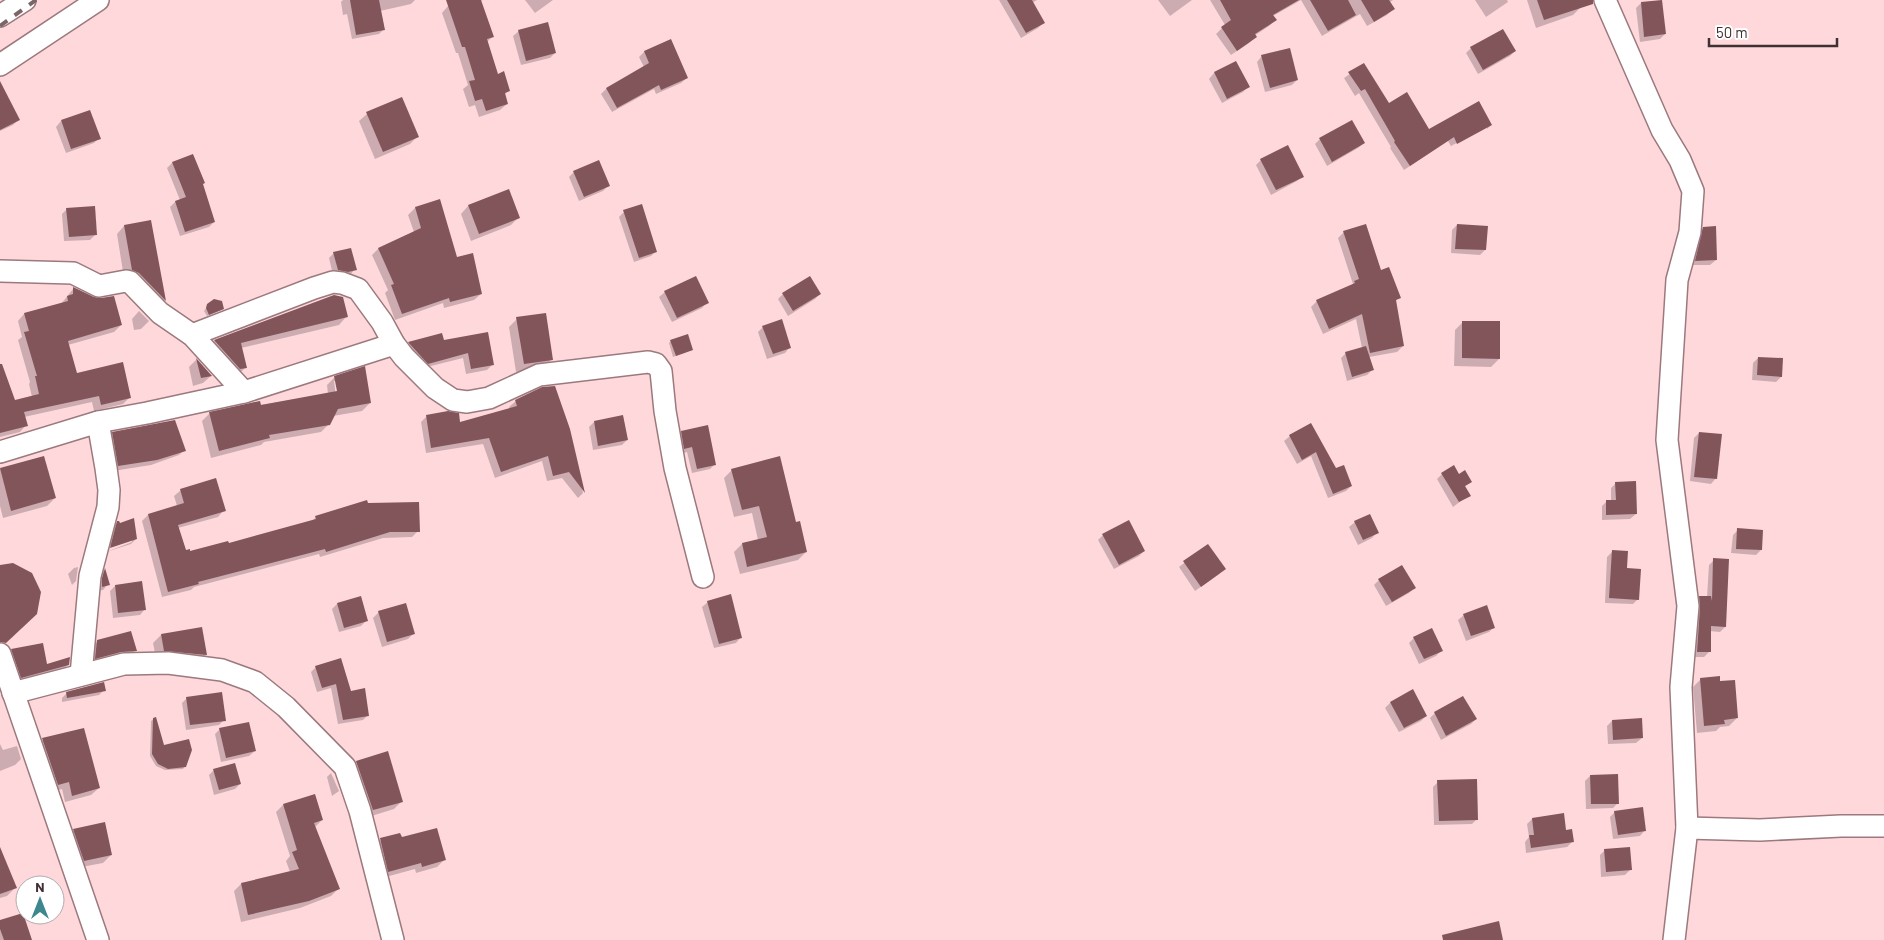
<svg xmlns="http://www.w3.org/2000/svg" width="1884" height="940" font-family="Barlow,sans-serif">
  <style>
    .shadow { fill: #0003; fill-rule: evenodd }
    .building { fill: #82555b }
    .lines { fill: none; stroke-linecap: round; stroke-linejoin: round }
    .minor-casing { stroke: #9c797d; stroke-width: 24 }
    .minor { stroke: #fff; stroke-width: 21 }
    .rail { stroke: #7c6568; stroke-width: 4; stroke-dasharray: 9 9; stroke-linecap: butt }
  </style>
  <rect width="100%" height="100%" fill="#ffd8dc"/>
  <g class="shadow">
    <polygon points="343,0 415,0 411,4 380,11 384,29 379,34 352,39 347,14 343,15 341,2"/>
    <polygon points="462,0 483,0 480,1 493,36 487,42 497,75 509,90 504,95 507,104 500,110 479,117 475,105 469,107 463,89 468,85 458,53 456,53 442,13 448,6"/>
    <polygon points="525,0 553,0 535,13"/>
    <polygon points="999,0 1037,0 1032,3 1044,22 1038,28 1021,38"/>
    <polygon points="1158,0 1192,0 1170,16"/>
    <polygon points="1210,0 1301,0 1273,16 1275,20 1269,26 1254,36 1255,37 1249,43 1231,55 1216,34 1225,25"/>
    <polygon points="1301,0 1393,0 1389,3 1393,9 1387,15 1367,26 1360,14 1322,36"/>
    <polygon points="1475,0 1507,0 1508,2 1486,17"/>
    <polygon points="1527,0 1578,0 1581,7 1573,15 1536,28"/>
    <polygon points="1641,3 1665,34 1660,39 1640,42 1636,8"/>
    <polygon points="519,31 555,53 550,58 521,65 513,36"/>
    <polygon points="670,41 687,78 681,83 656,94 654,89 612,112 601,94 606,89 644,67 639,57 644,52"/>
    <polygon points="1471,48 1515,51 1510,56 1478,74 1466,53"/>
    <polygon points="1262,56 1297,80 1292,85 1265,92 1257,62"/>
    <polygon points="1235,63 1248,87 1243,92 1222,103 1209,79 1214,73"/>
    <polygon points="1364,64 1388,105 1428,131 1491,125 1487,129 1487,127 1451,146 1452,148 1448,141 1404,170 1390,148 1391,147 1359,93 1355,96 1344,78"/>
    <polygon points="0,98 18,120 13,125 0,131"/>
    <polygon points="367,114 418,136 410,144 375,159 359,121"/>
    <polygon points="61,121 99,138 94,143 66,153 56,127"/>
    <polygon points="1320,139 1364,143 1358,148 1327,166 1315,144"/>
    <polygon points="192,155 214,222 209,227 180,236 170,207 175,202 180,200 167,168 172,163"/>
    <polygon points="1261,160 1302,176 1297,181 1271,195 1256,165"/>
    <polygon points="574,172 608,186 603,191 579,201 569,177"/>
    <polygon points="439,201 456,259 481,294 474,300 444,308 443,303 395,320 385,293 388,290 372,255 378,249 414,232 408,215 415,208"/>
    <polygon points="468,206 519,217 511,225 471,241 461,214"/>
    <polygon points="67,209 96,234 90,240 64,241 62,214"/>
    <polygon points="624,212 656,251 651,256 634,262 619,217"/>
    <polygon points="150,222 165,301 157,308 124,278 117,234 124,226"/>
    <polygon points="1457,225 1485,250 1480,255 1451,253 1452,230"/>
    <polygon points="1703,228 1716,260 1710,265 1691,265 1698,233"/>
    <polygon points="1344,232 1380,272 1399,297 1395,302 1403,346 1397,352 1369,357 1372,370 1367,375 1347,381 1341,358 1346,353 1362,348 1356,319 1323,334 1311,307 1317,301 1350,287 1353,284 1338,238"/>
    <polygon points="334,253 355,269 350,275 342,276 333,275 329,258"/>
    <polygon points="695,277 707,302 702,308 672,322 659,297 665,292"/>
    <polygon points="810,277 820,294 815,299 788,316 778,299 783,294"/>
    <polygon points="73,289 121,325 114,332 68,345 76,374 130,397 123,404 94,411 92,402 24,417 26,425 20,432 0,437 0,363 14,402 32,397 29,384 30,382 18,340 22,337 18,321 24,314 61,304"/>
    <polygon points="319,301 346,317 339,325 241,348 246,367 238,375 207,348 214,341"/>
    <polygon points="208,305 223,309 207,316 204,311"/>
    <polygon points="139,311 149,321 141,329 134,330 132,319"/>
    <polygon points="517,319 552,359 544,367 516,372 509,327"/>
    <polygon points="1463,322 1499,359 1491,367 1454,366 1455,330"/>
    <polygon points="763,327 790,347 785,353 767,359 758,332"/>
    <polygon points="487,333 492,365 487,370 466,374 463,358 423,368 404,348 409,343 441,335 443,341"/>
    <polygon points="671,341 692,350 673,357 669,343"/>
    <polygon points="1758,358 1781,377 1776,382 1752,380 1753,363"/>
    <polygon points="196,360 211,376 203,383 193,386 189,367"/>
    <path d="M335,377L370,403L362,411L333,416L329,424L321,432L264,442L261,445L211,458L202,421L210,413L328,394L327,385ZM334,381H336L339,397H336Z"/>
    <polygon points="516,401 569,430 583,493 578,498 562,478 547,481 542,461 495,478 483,444 426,453 421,422 427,416 459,424 510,409 509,407"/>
    <polygon points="594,422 627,440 622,445 593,450 589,427"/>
    <polygon points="1311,425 1335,469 1351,486 1346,491 1328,498 1311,456 1297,464 1284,441 1290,436"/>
    <polygon points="682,432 715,464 710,469 692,473 687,452 680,454 677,437"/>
    <polygon points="113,433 184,450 179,455 151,465 113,471 108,438"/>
    <polygon points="1699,433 1716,478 1711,484 1690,481 1694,438"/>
    <polygon points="43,457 55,498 47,506 3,518 0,506 0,469"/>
    <polygon points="732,470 795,524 806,552 798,560 740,574 734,552 742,544 758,540 752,513 734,517 724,478"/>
    <polygon points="1442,474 1458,476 1471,482 1464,487 1469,495 1453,507 1437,479"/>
    <polygon points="1616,483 1636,514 1630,519 1602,520 1602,506 1607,501 1611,501 1611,488"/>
    <polygon points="181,490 224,510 218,517 178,528 186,551 189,553 228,545 311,522 316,517 367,504 418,531 412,537 383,538 320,557 319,554 194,587 191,590 162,597 142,521 148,515 177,506 174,496"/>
    <polygon points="1369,516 1377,532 1372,538 1358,545 1349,527 1355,522"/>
    <polygon points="118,522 136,539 131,544 106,552 132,542 132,539 107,547 112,528"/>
    <polygon points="1738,530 1761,550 1756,555 1731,553 1733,535"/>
    <polygon points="1103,535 1144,551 1139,556 1114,569 1098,540"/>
    <polygon points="1207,545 1219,574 1195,591 1179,567"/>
    <polygon points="1612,552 1625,570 1638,599 1633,604 1605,603 1607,557"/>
    <polygon points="1714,560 1725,627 1720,632 1709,631 1709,652 1704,657 1692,657 1695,602 1700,597 1707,597 1709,565"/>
    <polygon points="78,567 76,581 72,585 68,574 74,568"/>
    <polygon points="104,570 108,584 103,590 97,591 100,574"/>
    <polygon points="1379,580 1414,588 1409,593 1386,606 1374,585"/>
    <polygon points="115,586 145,609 140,615 113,618 110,591"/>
    <polygon points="708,602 741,637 736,643 714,648 702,607"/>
    <polygon points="337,604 366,621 361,626 339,632 332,609"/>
    <polygon points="379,612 413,634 408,639 382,647 373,618"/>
    <polygon points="1464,615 1494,627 1489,632 1466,641 1458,620"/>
    <polygon points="201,628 206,655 198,663 156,658 153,643 161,635"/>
    <polygon points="1414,638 1441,651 1436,656 1419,664 1409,643"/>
    <polygon points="97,642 135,651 128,659 88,666 89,650"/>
    <polygon points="12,650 46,665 68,665 60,673 13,685 4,658"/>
    <polygon points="316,667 350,692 368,715 363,720 338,724 331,688 317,692 311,672"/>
    <polygon points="1701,679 1719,682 1737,718 1729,726 1720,727 1716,731 1697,733 1693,687"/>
    <polygon points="104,690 99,695 62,702 62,698 67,693"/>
    <polygon points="1412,691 1426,716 1421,721 1399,732 1385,708 1390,703"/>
    <polygon points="187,698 224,720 219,725 186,730 182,703"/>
    <polygon points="1435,713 1476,719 1471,724 1441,740 1430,718"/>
    <polygon points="154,719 163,747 185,766 183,769 165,770 156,766 150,756 151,721"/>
    <polygon points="1612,721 1642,738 1636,743 1608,744 1607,726"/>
    <polygon points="220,729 255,751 249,756 221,762 215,734"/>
    <polygon points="43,740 99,788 91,795 65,802 62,789 51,792 35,747"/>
    <polygon points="0,744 3,750 17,746 21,759 15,765 0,771"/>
    <polygon points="388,753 402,801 394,809 365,818 348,770 356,762"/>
    <polygon points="214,770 240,784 235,789 214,795 209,775"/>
    <polygon points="331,773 339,791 332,796 327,777"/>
    <polygon points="1590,776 1618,803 1613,808 1586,809 1585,781"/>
    <polygon points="1438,782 1477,819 1472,824 1434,825 1433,787"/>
    <polygon points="283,805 322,820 315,827 338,889 331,896 300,908 241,922 234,891 241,884 290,872 286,861 290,856 276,812"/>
    <polygon points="1615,812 1645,830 1640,836 1613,839 1610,817"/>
    <polygon points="1532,819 1565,831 1572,842 1567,847 1526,853 1525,842 1529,837 1527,824"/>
    <polygon points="74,830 111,855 103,863 76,868 66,838"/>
    <polygon points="401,839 444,860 437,867 416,873 415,869 382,878 374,846 381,840"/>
    <polygon points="1605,850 1630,870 1625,875 1601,877 1600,855"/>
    <polygon points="0,854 15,888 7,896 0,898"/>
    <polygon points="0,921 30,940 0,940"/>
  </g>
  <g class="building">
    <polygon points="350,0 379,0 385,30 356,35"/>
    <polygon points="446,0 481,0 494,37 487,39 498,74 504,71 510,91 505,93 508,104 486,111 482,99 475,101 469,81 475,80 465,47 462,47"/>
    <polygon points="1007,0 1032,0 1045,23 1026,33"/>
    <polygon points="1220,0 1299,0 1273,15 1277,20 1255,34 1257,37 1237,51 1221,27 1231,20"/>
    <polygon points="1310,0 1348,0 1356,15 1328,31"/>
    <polygon points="1361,0 1389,0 1395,9 1374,22"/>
    <polygon points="1537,0 1593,0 1593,4 1544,20"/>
    <polygon points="1662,0 1666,34 1644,37 1641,2"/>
    <polygon points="548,22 556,53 526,61 518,30"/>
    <polygon points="1503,29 1516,51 1483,70 1470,47"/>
    <polygon points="671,39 688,78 661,90 659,85 617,108 606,88 649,63 644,51"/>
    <polygon points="1290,48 1298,80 1270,88 1261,55"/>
    <polygon points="1236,61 1250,87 1227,99 1214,72"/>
    <polygon points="1364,63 1389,103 1407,92 1429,129 1479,101 1492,125 1457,144 1454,137 1410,166 1394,142 1395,141 1365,89 1361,91 1348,72"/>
    <polygon points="0,81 20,120 0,130"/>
    <polygon points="402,97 419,137 383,152 366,112"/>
    <polygon points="90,110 101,139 71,149 61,120"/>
    <polygon points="1352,120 1365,143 1332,162 1319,138"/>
    <polygon points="1288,145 1304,177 1276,190 1260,159"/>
    <polygon points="193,154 205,183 203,184 215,222 185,232 175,201 186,197 172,162"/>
    <polygon points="599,160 610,186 584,197 573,171"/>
    <polygon points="509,189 520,218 479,234 468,205"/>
    <polygon points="440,199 457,257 473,253 482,294 450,302 449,298 402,314 391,285 394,284 378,248 421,228 415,207"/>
    <polygon points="642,204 657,252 639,258 623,210"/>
    <polygon points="95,206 97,235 69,237 66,208"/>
    <polygon points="151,220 166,301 139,273 132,270 124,225"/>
    <polygon points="1366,224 1381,270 1389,267 1401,298 1396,300 1404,346 1370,353 1362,314 1329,329 1316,300 1355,283 1354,281 1359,279 1343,231"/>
    <polygon points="1457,224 1488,226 1486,250 1455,249"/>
    <polygon points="1716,226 1717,260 1695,261 1703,227"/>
    <polygon points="351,248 357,270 348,272 338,270 333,252"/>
    <polygon points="696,276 709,303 677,318 664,291"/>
    <polygon points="810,276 821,294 793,311 782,293"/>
    <polygon points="73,287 94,297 101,298 114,296 122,325 68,341 77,373 123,362 131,398 101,405 99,396 24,412 28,426 0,433 0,364 2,364 15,400 39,394 35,376 37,376 24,332 29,331 24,313 68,301 67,296 73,294"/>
    <polygon points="334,295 343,297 348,317 241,343 247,368 240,369 214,340"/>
    <polygon points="214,299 222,301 224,309 209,315 206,308 207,304"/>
    <polygon points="546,313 553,360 524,364 516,317"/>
    <polygon points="782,319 791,348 773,354 762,326"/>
    <polygon points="1462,321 1500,321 1500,359 1462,358"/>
    <polygon points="488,332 494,365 471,369 468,353 428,364 408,342 442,333 444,340"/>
    <polygon points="688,334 693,350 676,356 670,340"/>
    <polygon points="1366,346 1374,370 1352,377 1345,352"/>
    <polygon points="1758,357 1783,358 1782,377 1757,375"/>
    <polygon points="196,358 212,376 201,378"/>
    <polygon points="365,366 371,403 338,409 330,425 269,435 270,438 219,451 209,412 260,401 261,405 337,391 334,376"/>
    <polygon points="555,386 570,429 585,493 569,472 553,476 548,456 501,472 489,438 431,448 426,415 448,411 459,413 460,422 517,406 515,400 542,387"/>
    <polygon points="623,415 628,440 598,446 594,421"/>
    <polygon points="175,420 186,451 157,460 118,466 112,432"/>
    <polygon points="1311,423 1336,468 1344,465 1352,486 1333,494 1316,452 1302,460 1289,435"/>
    <polygon points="708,425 716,465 697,469 692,447 684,449 681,431"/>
    <polygon points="1699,432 1722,434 1717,479 1694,477"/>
    <polygon points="44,456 56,498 11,511 0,468"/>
    <polygon points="780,456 796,522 800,521 807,552 747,567 742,543 767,537 759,506 742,510 731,469"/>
    <polygon points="1454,465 1459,474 1465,470 1472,482 1465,486 1471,496 1459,502 1441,473"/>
    <polygon points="216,478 226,511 178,525 186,550 190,549 190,551 228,541 229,543 316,519 315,516 367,500 368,503 419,502 420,532 390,532 326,552 325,549 198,582 199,584 168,592 148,514 184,503 180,489"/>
    <polygon points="1636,481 1637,514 1606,515 1606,500 1616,500 1615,482"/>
    <polygon points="1370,514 1379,533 1363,540 1354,521"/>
    <polygon points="134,518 137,539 110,548 117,521 119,521 120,523"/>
    <polygon points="1129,520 1145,551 1119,565 1102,534"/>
    <polygon points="1737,528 1763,530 1762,550 1736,549"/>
    <polygon points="1208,544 1226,569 1201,587 1183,561"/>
    <polygon points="1612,550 1628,551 1627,568 1641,569 1639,600 1609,598"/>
    <polygon points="1713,558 1729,559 1726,627 1711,626 1711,652 1697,652 1700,607 1699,596 1711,596 1712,601"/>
    <polygon points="13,563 32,573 41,592 37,614 6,643 0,642 0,565"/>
    <polygon points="1402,565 1416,588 1392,602 1378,579"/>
    <polygon points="105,568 110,585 102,587 102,578"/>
    <polygon points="142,581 146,610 118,613 115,585"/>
    <polygon points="731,594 742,638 719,644 707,601"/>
    <polygon points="361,596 368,621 344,628 337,603"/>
    <polygon points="406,603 415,634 387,642 378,611"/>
    <polygon points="1487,605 1495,628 1471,636 1463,614"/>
    <polygon points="202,627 207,655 164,651 161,634"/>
    <polygon points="1432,628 1443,651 1424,659 1413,637"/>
    <polygon points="131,631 137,651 121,652 95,659 97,640"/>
    <polygon points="43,643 47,664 70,657 69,665 21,678 11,649"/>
    <polygon points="341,658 351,691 365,688 369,716 343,720 336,684 322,688 315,666"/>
    <polygon points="1720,676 1720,681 1735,680 1738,718 1724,720 1725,724 1704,726 1700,678"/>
    <polygon points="104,682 106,691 67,698 66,692"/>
    <polygon points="1413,689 1427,716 1404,728 1390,702"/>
    <polygon points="222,692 226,721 190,725 186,697"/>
    <polygon points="1463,696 1477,719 1446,736 1434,712"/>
    <polygon points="156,717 164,745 189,739 192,750 186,767 168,769 158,764 152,754 153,718"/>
    <polygon points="1642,718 1643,738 1613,740 1612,720"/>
    <polygon points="249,722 256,751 226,758 219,728"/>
    <polygon points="84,728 100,788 72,796 69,782 58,785 42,738"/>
    <polygon points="388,751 403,802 373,810 356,761"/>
    <polygon points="235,763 241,784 219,790 213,769"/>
    <polygon points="1618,774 1619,804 1591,804 1590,775"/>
    <polygon points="1477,779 1478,820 1439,821 1437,780"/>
    <polygon points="315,794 323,820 314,823 340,889 309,901 248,915 241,883 299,869 292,852 297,850 283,804"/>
    <polygon points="1643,807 1646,831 1618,835 1614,811"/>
    <polygon points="1564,813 1566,830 1572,829 1574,842 1531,848 1529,835 1534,835 1532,818"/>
    <polygon points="105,822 112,855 84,861 73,829"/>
    <polygon points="437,828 446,860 422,867 421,863 388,872 380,838 400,833 402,837"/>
    <polygon points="0,847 17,888 0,894"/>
    <polygon points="1630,847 1632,870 1606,872 1604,849"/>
    <polygon points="23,913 32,940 4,940 0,929 0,920"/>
    <polygon points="1499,921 1503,940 1443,940 1442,935"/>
  </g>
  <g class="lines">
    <g class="minor-casing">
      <g id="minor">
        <polyline points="1605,0 1662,130 1680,160 1693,191 1690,232 1677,280 1667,440 1688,606 1681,687 1687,828 1674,940"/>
        <polyline points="0,16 25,0"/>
        <polyline points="0,65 98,0"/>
        <polyline points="0,271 73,273 99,286 126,281 130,282 160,313 192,335 244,392"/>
        <polyline points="192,335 314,288 333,282 342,283 358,289 382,322 394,344 404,357 435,388 453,400 467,402 489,398 539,375 648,362 656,364 661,371 665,411 675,468 703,577"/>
        <polyline points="0,452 98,422 147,413 244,392 394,344"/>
        <polyline points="0,654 98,940"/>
        <polyline points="81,675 90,576 108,507 109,490 106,468 98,422"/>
        <polyline points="13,693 124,664 168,663 222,670 255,682 286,707 345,767 360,811 393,940"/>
        <polyline points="1687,828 1760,830 1841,826 1884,826"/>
      </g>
    </g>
    <use href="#minor" class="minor"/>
    <polyline class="rail" points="0,26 36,0"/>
  </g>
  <g transform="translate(40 900)"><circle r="24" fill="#ffffff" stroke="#b2acad"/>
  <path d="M0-4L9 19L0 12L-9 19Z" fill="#3f878e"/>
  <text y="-8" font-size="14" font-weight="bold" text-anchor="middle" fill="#3f3032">N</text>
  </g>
  <path d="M1709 38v8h128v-8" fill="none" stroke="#3f3032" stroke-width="2.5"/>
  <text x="1716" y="38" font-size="15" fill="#3f3032" stroke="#ffffff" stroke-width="4" paint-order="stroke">50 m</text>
</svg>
